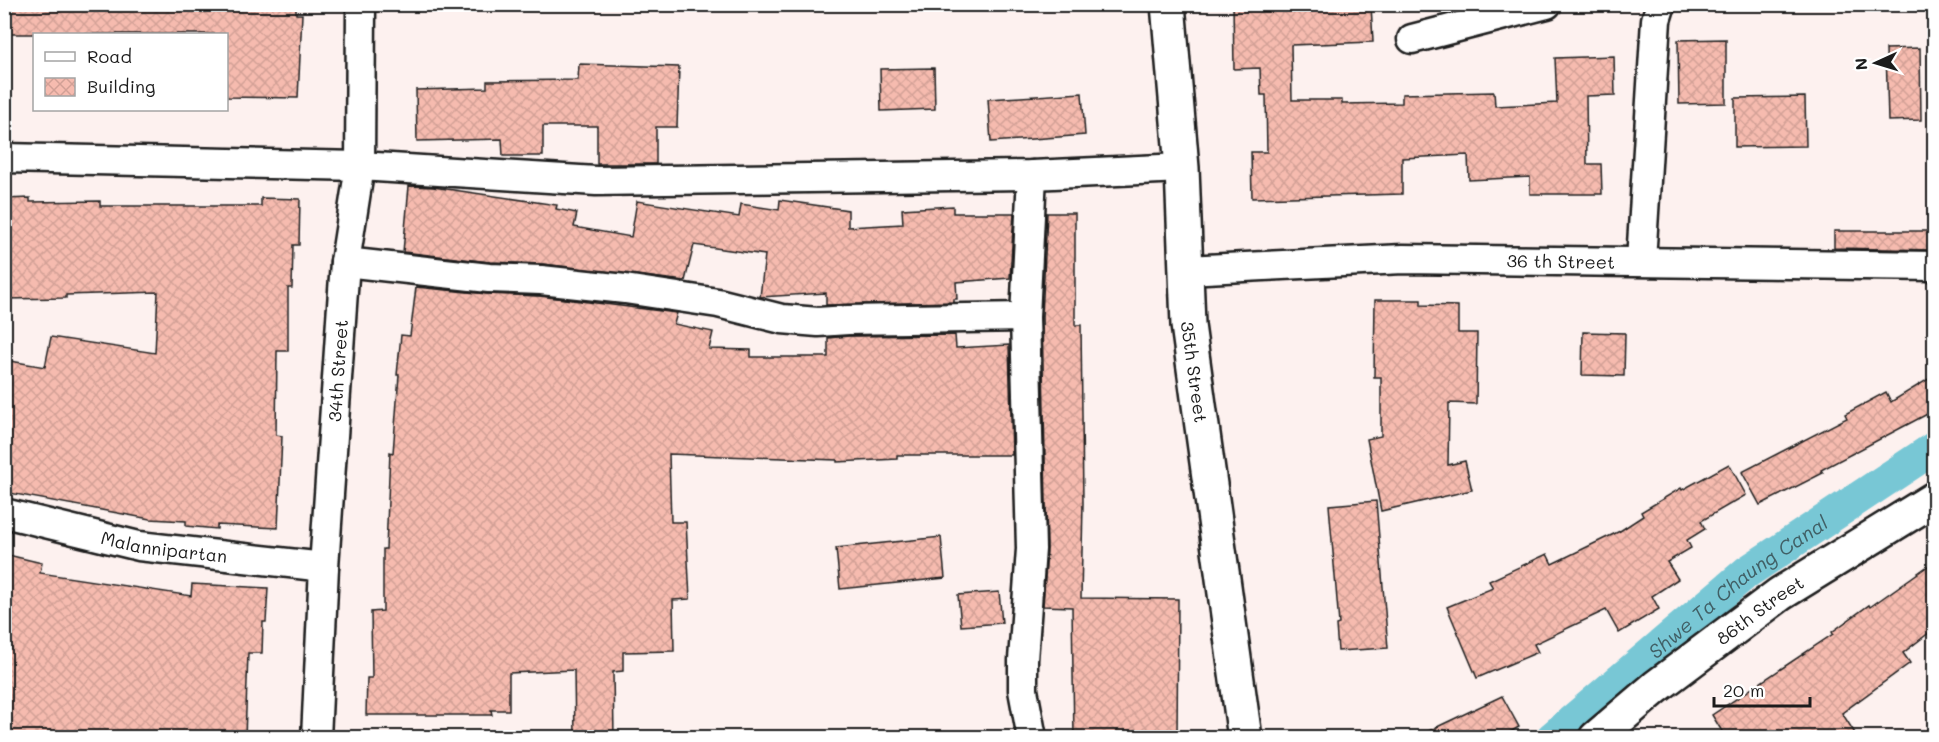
<svg xmlns="http://www.w3.org/2000/svg" width="1939" height="742" font-family="Mali,sans-serif">
  <style>
    .lines { fill: none; stroke-linecap: round; stroke-linejoin: round }
    .canal { stroke: #78c7d5; stroke-width: 33 }
    .building { fill: url(#building-cross-hatch); stroke: #1c1c1c; stroke-width: 1.5 }
    .minor-casing { stroke: #1c1c1c; stroke-width: 33 }
    .secondary-casing { stroke: #1c1c1c; stroke-width: 38 }
    .minor { stroke: #fff; stroke-width: 28 }
    .secondary { stroke: #fff; stroke-width: 33 }
    .labels { text-anchor: middle; dominant-baseline: central; stroke-width: 4.5; stroke-linejoin: round; paint-order: stroke }
    .street-label { font-size: 18px; fill: #1c1c1c; stroke: #fff }
    .water-label { font-size: 20px; font-style: italic; fill: #416066; stroke: #fff }
  </style>
  <defs>
    <pattern id="building-cross-hatch" width="8" height="8" patternUnits="userSpaceOnUse" patternTransform="scale(1.5)"><rect width="8" height="8" fill="#f6bbaf"/><path d="M0 0l8 8M0 8l8-8" fill="none" stroke="#d2a096"/></pattern>
  </defs>
  <rect width="100%" height="100%" fill="#fdf1ef"/>
  <filter id="ink" filterUnits="userSpaceOnUse"><feTurbulence type="fractalNoise" baseFrequency=".0167" numOctaves="2"/><feDisplacementMap in="SourceGraphic" scale="12" xChannelSelector="R" yChannelSelector="G"/><feConvolveMatrix kernelMatrix="1 2 1 2 8 2 1 2 1" color-interpolation-filters="sRGB"/></filter>
  <g filter="url(#ink)">
    <g class="lines">
      <path class="canal" id="s1" d="M1552,738L1747,572L1934,448"/>
    </g>
    <g class="building">
      <polygon points="4,4 296,4 296,14 302,14 298,98 226,97 226,34 4,34"/>
      <polygon points="1233,4 1371,4 1373,42 1291,45 1292,100 1342,100 1342,104 1402,103 1402,94 1494,92 1495,106 1557,103 1555,58 1614,56 1615,95 1586,96 1587,164 1601,164 1602,194 1530,194 1530,177 1469,180 1468,155 1402,158 1402,194 1252,198 1251,152 1267,152 1266,95 1261,95 1260,68 1234,69"/>
      <polygon points="1726,39 1726,103 1679,104 1678,40"/>
      <polygon points="1920,48 1921,120 1888,121 1886,49"/>
      <polygon points="579,64 679,67 677,127 656,127 656,164 597,164 597,126 543,126 543,156 503,156 502,139 417,141 416,90 487,88 487,81 578,80"/>
      <polygon points="934,68 935,109 881,111 880,69"/>
      <polygon points="1082,93 1085,135 991,142 988,99"/>
      <polygon points="1805,97 1806,146 1735,147 1735,98"/>
      <polygon points="409,186 433,187 557,205 556,209 577,213 574,227 631,237 637,201 739,217 741,204 779,210 780,200 848,210 848,227 903,224 902,209 953,206 953,213 1014,213 1010,278 956,282 957,299 954,299 954,302 826,305 826,293 760,297 765,255 694,245 685,281 543,264 490,262 403,252"/>
      <polygon points="30,198 30,202 100,201 100,206 261,206 261,198 300,199 299,245 293,245 292,288 288,288 288,351 277,351 276,435 282,436 278,528 217,525 217,529 186,526 186,521 150,519 4,492 4,360 45,367 51,337 155,353 158,292 66,295 66,298 4,299 4,199"/>
      <polygon points="1047,213 1075,213 1075,325 1081,325 1083,503 1081,598 1178,599 1177,738 1074,738 1072,607 1043,606 1047,549 1042,317"/>
      <polygon points="1834,231 1935,231 1935,250 1834,248"/>
      <polygon points="416,287 487,294 540,296 677,313 674,324 713,332 709,349 751,350 751,357 828,357 828,338 849,336 955,335 956,348 1009,345 1012,455 897,455 897,459 837,462 837,460 669,454 671,522 686,522 690,599 673,600 674,651 623,652 623,671 613,672 614,738 575,738 574,670 509,673 509,710 491,710 492,715 366,715 367,678 372,678 371,612 383,611 383,549 386,549 390,452 393,453 399,375 397,375 401,335 410,336"/>
      <polygon points="1375,300 1421,300 1421,305 1458,306 1458,333 1477,333 1476,404 1449,403 1448,465 1465,461 1472,490 1381,511 1367,439 1381,436 1381,377 1374,377"/>
      <polygon points="1583,332 1625,333 1624,376 1582,375"/>
      <polygon points="1935,375 1935,410 1821,470 1823,473 1760,505 1742,472 1847,418 1845,414 1886,392 1891,402"/>
      <polygon points="1729,464 1746,495 1701,521 1705,529 1687,540 1691,548 1667,562 1678,579 1652,596 1659,609 1619,633 1606,610 1534,644 1538,652 1477,678 1447,607 1493,588 1489,581 1547,554 1552,564 1620,531 1643,516 1641,512 1681,488 1682,490"/>
      <polygon points="1376,501 1388,648 1338,651 1336,625 1339,624 1329,505"/>
      <polygon points="941,537 945,578 840,589 836,548"/>
      <polygon points="4,554 42,563 40,573 191,596 192,584 268,588 266,622 263,622 262,653 248,653 245,738 9,738 10,731 4,729"/>
      <polygon points="1935,561 1934,629 1903,653 1910,663 1842,713 1858,738 1726,738 1712,715 1833,634 1832,632 1869,605 1870,607"/>
      <polygon points="999,592 1002,623 961,626 958,595"/>
      <polygon points="1502,696 1519,727 1500,738 1414,738"/>
    </g>
    <g class="lines">
      <g class="minor-casing">
        <g id="minor">
          <polyline points="1412,39 1547,4"/>
          <polyline points="4,158 360,166 596,181 1032,175 1182,168"/>
          <polyline points="1641,261 1656,20 1661,4"/>
          <polyline points="345,262 489,278 541,280 625,289 718,303 782,319 818,322 848,320 1025,317"/>
          <path id="s2" d="M1186,270L1403,259L1934,266"/>
          <path id="s3" d="M4,513L139,546L324,567"/>
          <path id="s4" d="M316,738L324,567L345,262L360,166L361,4"/>
          <polyline points="1032,738 1023,690 1023,660 1031,549 1025,317 1032,175"/>
        </g>
      </g>
      <g class="secondary-casing">
        <g id="secondary">
          <path id="s5" d="M1168,4L1182,168L1188,325L1245,738"/>
          <path id="s6" d="M1596,738L1656,687L1780,594L1934,499"/>
        </g>
      </g>
      <use href="#minor" class="minor"/>
      <use href="#secondary" class="secondary"/>
    </g>
  </g>
  <g class="labels">
    <g class="street-label">
      <text stroke="none"><textPath href="#s2" startOffset="375">36 th Street</textPath></text>
      <text stroke="none"><textPath href="#s4" startOffset="368">34th Street</textPath></text>
      <text stroke="none"><textPath href="#s5" startOffset="369">35th Street</textPath></text>
      <text stroke="none"><textPath href="#s3" startOffset="164">Malannipartan</textPath></text>
      <text stroke="none"><textPath href="#s6" startOffset="208">86th Street</textPath></text>
    </g>
    <g class="water-label">
      <text stroke="none"><textPath href="#s1" startOffset="240">Shwe Ta Chaung Canal</textPath></text>
    </g>
  </g>
  <rect width="1939" height="742" fill="none" stroke="#fff" stroke-width="24"/>
  <rect x="12" y="12" width="1915" height="718" fill="none" stroke="#1c1c1c" stroke-width="2" filter="url(#ink)"/>
  <rect x="33" y="33" width="195" height="78" fill="#ffffff" stroke="#a4a4a4" stroke-width="1.5"/>
  <rect x="45" y="52" width="30" height="9" fill="#ffffff" stroke="#a4a4a4" stroke-width="1.5"/>
  <text x="87" y="63" font-size="18" fill="#1c1c1c">Road</text>
  <rect x="45" y="78" width="30" height="18" fill="url(#building-cross-hatch)" stroke="#a4a4a4" stroke-width="1.5"/>
  <text x="87" y="93" font-size="18" fill="#1c1c1c">Building</text>
  <g transform="translate(1876 63) rotate(266)" stroke="#ffffff" stroke-width="4.5" paint-order="stroke">
  <path d="M0-4.5L10 22L0 15L-10 22Z" fill="#1c1c1c"/>
  <text y="-9" font-size="16" font-weight="bold" text-anchor="middle" fill="#1c1c1c">N</text>
  </g>
  <path d="M1714 697v9h96v-9" fill="none" stroke="#1c1c1c" stroke-width="3"/>
  <text x="1723" y="697" font-size="18" fill="#1c1c1c" stroke="#ffffff" stroke-width="4.5" paint-order="stroke">20 m</text>
</svg>
